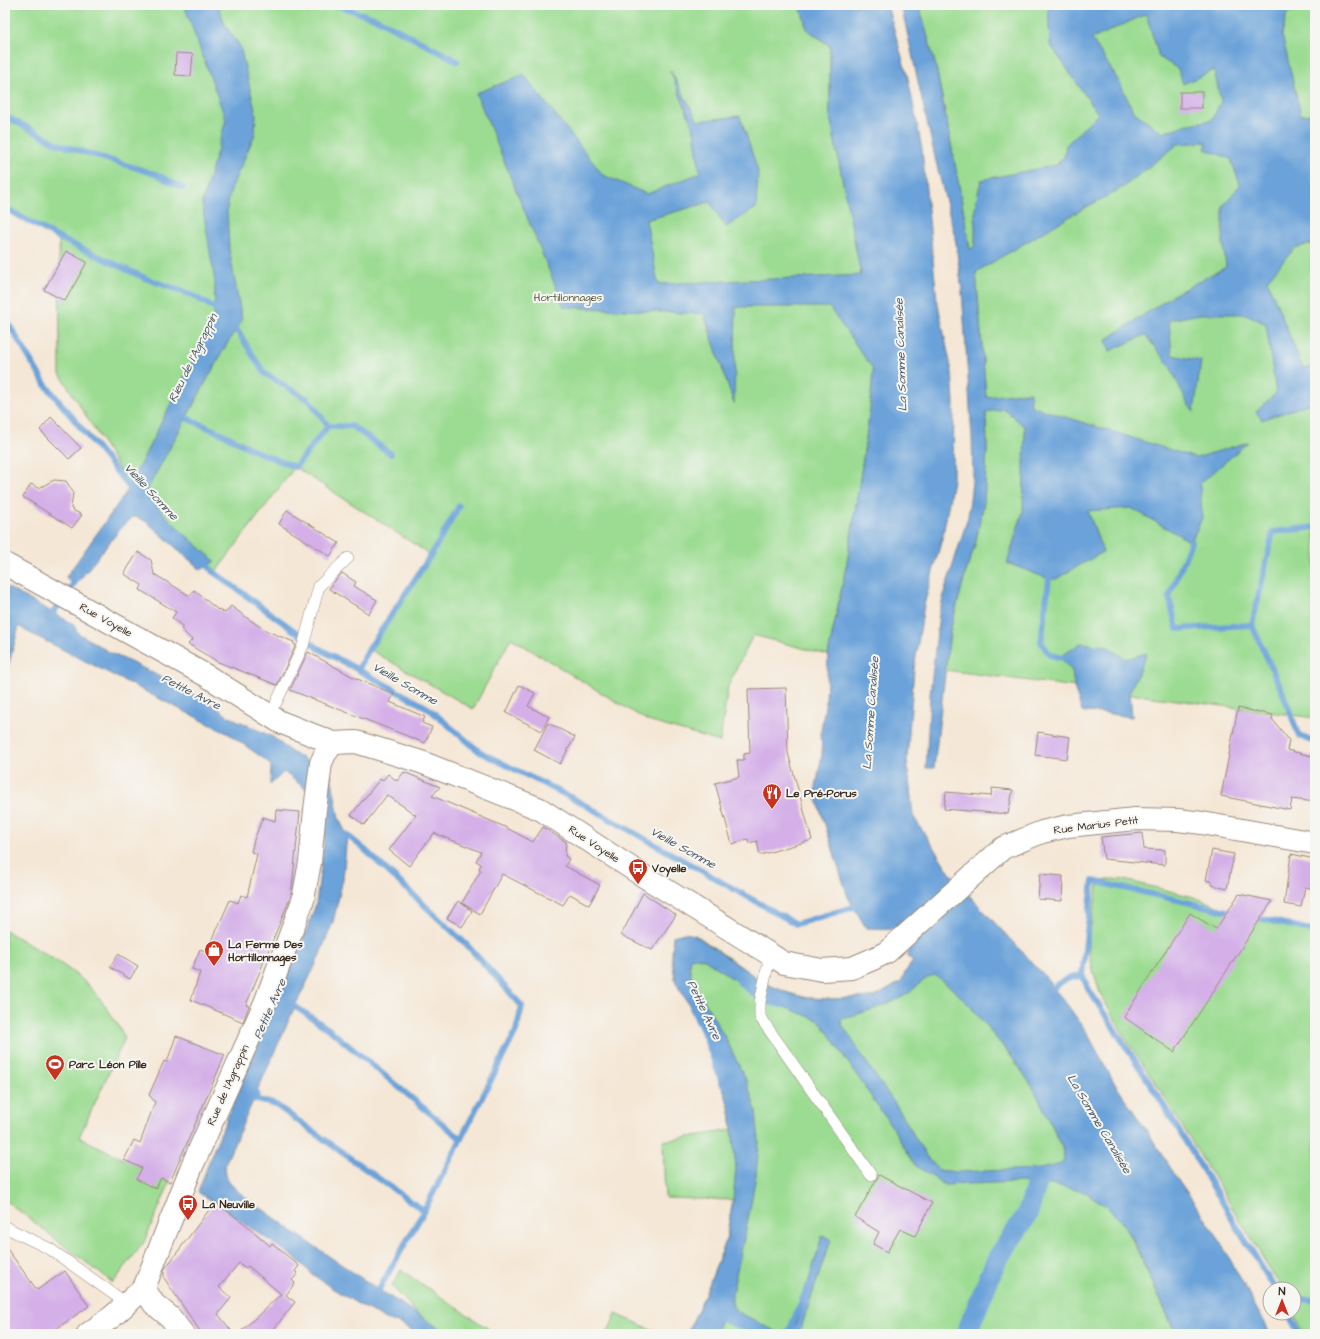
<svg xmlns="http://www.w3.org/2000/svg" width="1320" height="1339" font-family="'Architects Daughter',sans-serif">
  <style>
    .green { fill: #9cdc92; stroke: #6c8358 }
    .water { fill: #6ba2d9; stroke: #53667c; fill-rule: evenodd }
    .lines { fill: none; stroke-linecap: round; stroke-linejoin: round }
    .stream { stroke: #6ba2d9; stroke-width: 6 }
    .canal { stroke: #6ba2d9; stroke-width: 21 }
    .building { fill: #d4afe8 }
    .service-casing { stroke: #98887a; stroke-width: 12 }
    .minor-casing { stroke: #98887a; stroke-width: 24 }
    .tertiary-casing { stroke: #98887a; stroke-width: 24 }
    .service { stroke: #fff; stroke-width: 11 }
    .minor { stroke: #fff; stroke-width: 22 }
    .tertiary { stroke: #fff; stroke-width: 22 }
    .labels { text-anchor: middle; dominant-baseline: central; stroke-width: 4; stroke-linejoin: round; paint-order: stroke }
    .park-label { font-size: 11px; fill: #53563b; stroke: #f6f6f2 }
    .street-label { font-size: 11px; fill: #3b2a1e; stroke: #f6f6f2 }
    .poi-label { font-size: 11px; font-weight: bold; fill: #3b2a1e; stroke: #f6f6f2; text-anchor: start }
    .water-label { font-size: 12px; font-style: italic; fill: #4c545f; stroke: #f6f6f2 }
  </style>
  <rect width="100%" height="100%" fill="#f6f6f2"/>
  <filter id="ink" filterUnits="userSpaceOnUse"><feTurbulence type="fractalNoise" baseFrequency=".025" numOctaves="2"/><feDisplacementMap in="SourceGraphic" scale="8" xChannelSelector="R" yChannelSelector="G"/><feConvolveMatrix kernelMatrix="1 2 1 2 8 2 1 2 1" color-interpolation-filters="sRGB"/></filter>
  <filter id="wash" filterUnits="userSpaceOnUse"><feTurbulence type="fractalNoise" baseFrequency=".012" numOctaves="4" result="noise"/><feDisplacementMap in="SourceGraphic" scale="16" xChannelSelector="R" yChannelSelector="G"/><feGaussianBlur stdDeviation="0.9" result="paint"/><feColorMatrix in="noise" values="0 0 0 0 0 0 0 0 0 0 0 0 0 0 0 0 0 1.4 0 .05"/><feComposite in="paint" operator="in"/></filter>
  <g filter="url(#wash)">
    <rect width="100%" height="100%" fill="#f5e7d6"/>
    <g class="green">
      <polygon points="5,5 800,5 807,29 830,46 830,116 861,275 873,369 870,410 861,472 848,557 828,655 753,635 728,686 720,742 648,721 511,638 473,709 369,649 431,555 295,467 215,573 136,496 60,374 59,238 5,208"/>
      <polygon points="919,5 1315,5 1315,718 945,670 950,631 965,575 975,545 984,502 987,450 986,397 976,272 970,250 959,185 936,67"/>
      <polygon points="1111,879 1124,880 1194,897 1223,908 1315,930 1315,1334 1303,1334 1293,1313 1294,1313 1294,1289 1282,1289 1162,1093 1126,1039 1100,993 1090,960 1088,942 1098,884 1103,881"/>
      <path d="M5,930C32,947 65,963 88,985C103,1001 115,1019 125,1038L79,1137L170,1182L144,1242L113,1283L5,1200Z"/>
      <polygon points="685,933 699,937 764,983 788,993 807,998 830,999 875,997 901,982 906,971 935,975 954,990 971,1007 1015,1061 1034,1089 1062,1146 1064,1160 1121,1221 1129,1233 1176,1334 687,1334 707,1290 726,1241 733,1200 665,1198 663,1141 732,1130 730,1110 710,1044 699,1021 676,983 672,960 673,936"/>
      <polygon points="401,1270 496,1334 436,1334 392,1286"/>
      <polygon points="616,1314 662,1334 607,1334"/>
    </g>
    <g class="water">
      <polygon points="184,5 218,5 225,25 240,46 256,114 255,134 233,184 229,197 227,210 229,249 242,320 224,349 148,488 150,499 180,530 215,561 201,570 147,522 134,516 121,528 74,587 66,577 125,494 196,354 214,315 215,282 202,203 226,120"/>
      <path d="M800,5H887L908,78L922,149L937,300L952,372L954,401L953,480L943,535L924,605L914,669L907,759L913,816L950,873L968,894L1050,982L1055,990L1063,999L1086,1031L1115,1084L1153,1140L1175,1175L1216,1234L1271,1334H1176L1133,1239L1121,1221L1106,1206L1087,1193L1065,1187L1037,1183L1019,1182L945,1185L915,1165L894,1130L820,1021L772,1002L747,989L705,959L696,957L690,958L689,965L692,980L725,1037L746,1080L756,1111L759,1143L756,1175L748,1220L732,1293V1304L736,1311L779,1333L790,1330L796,1324L822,1236L831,1239L799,1334H753L727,1320L721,1321L714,1334H687L707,1290L726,1241L733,1200L736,1168L730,1110L710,1044L699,1021L676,983L672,960L673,936L685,933L695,935L764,983L788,993L807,998L830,999L875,997L901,982L906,971L913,961L908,957L910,946L895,929L866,928L848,897L815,793L822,754L821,731L826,699L828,655L848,557L861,472L870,410L873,369L829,307H736L734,404L704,314L564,307L476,93L524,75L603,175L647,194L700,173L694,130L670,70L698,121L740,116L758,171L756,208L726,227L710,202L646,220L658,284L861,275L830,116V46L807,29ZM935,975L954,990L971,1007L1015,1061L1034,1089L1062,1146L1064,1160L1058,1165L1040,1169L956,1172L939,1170L926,1156L900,1111L872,1071L841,1023L842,1019C863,1012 885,1007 904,996C915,990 922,978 935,975Z"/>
      <path d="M901,5H919L936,67L959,185L970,250L975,245V206L981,180L1056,165L1064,157L1066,145L1098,114L1050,44L1048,5H1274L1275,8L1283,5H1313L1287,13L1282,35L1301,115L1315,114V243L1295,248L1267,280L1303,368L1315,367V407L1308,404L1262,420L1256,412L1276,393L1266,324L1246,314H1200L1169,320L1172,355L1201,361L1194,412L1187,403L1170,366L1145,335L1110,351L1106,340L1175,294L1226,267L1223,243V206L1240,185L1231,159L1205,149L1207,142L1178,144L1122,188L1074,214L976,272L986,397L1030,392L1031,406L1196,458L1248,442L1200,484L1202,518L1191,542L1131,508L1088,511L1103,552L1056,579H1049L1007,563L1023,511L1025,427L1004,409L986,412L987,450L984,502L975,545L965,575L950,631L934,768H926L930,695L939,614L946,587L968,517L973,473L972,437L962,291L955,237L936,162ZM1146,14L1159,57L1178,69L1183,84L1214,70L1221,101L1212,120L1184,125L1163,133L1133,111L1120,83L1092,39Z"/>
      <path d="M5,586L73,624L78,633L109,652L147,670L211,704L228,716L273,737L291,752L331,775L339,819L347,835L343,879L333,922L316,964L295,1006L226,1162C225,1169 225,1176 229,1182C240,1196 265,1210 279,1221C334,1261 391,1298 449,1334H417L401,1324L385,1319L358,1304L330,1287L311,1273L295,1258L284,1250L198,1192L213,1151L306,932L316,904L325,835L323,802L284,772L270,785L271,766L267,761L229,734L26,631L19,626L5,678Z"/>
      <polygon points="1081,643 1107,646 1126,659 1147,653 1130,691 1132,717 1103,713 1082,712 1074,687 1072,671 1060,657"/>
    </g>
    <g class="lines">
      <g class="stream">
        <polyline points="336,5 377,19 457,61"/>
        <polyline points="5,116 58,144 155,174 183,188"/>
        <polyline points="5,208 59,238 147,279 190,294 220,311"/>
        <polyline points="5,318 45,384 134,493"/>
        <polyline points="180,415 229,437 255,451 295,467 328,426 309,400 264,373 233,324"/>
        <polyline points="328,426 352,426 391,454"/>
        <polyline points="1191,542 1169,597 1177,629 1252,625 1283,693 1299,736 1315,742"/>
        <polyline points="203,561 215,573 318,648 428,708 480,752 576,800 796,924 860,905"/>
        <polyline points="1049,579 1041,642 1050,655 1068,659"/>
        <polyline points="49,619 77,579"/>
        <polyline points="1252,625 1273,532 1315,527"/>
        <polyline points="358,670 369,649 431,555 459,506"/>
        <polyline points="339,835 347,835 364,849 466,944 522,1006 516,1031 424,1211 375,1296"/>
        <polyline points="1254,917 1315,931"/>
        <polyline points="1082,975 1089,990 1158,1096 1275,1289"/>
        <polyline points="740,983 763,1001 782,1005"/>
        <path d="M1050,995C1054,981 1070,978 1082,975L1093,881L1235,913"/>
        <polyline points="290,1003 330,1030 461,1139"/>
        <polyline points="692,1008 703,1031 723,1085"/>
        <polyline points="252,1088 257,1094 254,1099 276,1105 424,1211"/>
        <polyline points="1294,1299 1315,1299"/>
        <polyline points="1288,1313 1299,1334"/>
        <polyline points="716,1317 759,1334"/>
        <polyline points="788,1334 808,1286"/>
      </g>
      <polyline class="canal" points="966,1334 997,1259 1027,1215 1037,1183"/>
    </g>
    <g id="blocks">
      <g class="building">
        <polygon points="176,53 193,54 191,76 175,75"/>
        <rect x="1180" y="92" width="22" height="16"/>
        <polygon points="66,251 87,262 65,301 44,290"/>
        <polygon points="51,417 81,448 69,459 40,430"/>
        <polygon points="54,480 66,481 73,492 71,509 82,515 72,528 23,497 31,484 39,488"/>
        <polygon points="287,510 339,543 330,556 279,524"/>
        <polygon points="138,552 151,560 154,574 190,596 194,590 218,610 219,609 225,613 231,606 250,620 267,631 294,642 293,643 296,645 277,685 218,662 188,644 192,640 181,629 183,627 172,618 176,612 140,590 142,585 124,574"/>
        <polygon points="342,573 356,582 354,586 377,600 369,614 329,589 333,583"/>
        <polygon points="308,652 355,678 394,694 390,702 425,717 422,723 432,727 425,743 290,690"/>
        <polygon points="519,685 535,693 528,706 549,717 542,731 506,713"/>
        <polygon points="786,688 788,753 812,840 760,855 757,841 749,843 748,839 732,844 715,783 739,777 737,760 744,760 744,754 750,753 748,689"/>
        <polygon points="1238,708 1273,715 1272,719 1289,740 1287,750 1315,757 1315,802 1292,799 1290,810 1221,796"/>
        <polygon points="548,723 575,737 560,764 534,750"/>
        <polygon points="1038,732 1070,737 1067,759 1035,755"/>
        <polygon points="404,772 440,787 432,796 505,827 533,842 543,827 566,842 565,856 569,859 565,866 600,885 589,905 570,894 563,905 502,874 480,914 462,903 481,870 479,869 481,864 476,861 481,852 434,833 409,866 389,850 416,815 387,795 364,825 351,815 380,779 382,781 388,774 397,781"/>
        <polygon points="992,788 1013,790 1008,814 944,809 946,792 991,796"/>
        <polygon points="276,810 300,812 291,896 246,1005 249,1006 243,1022 191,1000 200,972 192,969 200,949 207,952 230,900 238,903 241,895 247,897 257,854 251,852 254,840 263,817 275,821"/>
        <polygon points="1142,833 1144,849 1165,850 1165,865 1104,859 1101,837"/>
        <polygon points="1212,850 1234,854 1227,889 1212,885 1212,882 1206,880"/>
        <polygon points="1291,854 1315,859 1315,889 1305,887 1301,907 1284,904"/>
        <polygon points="1040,874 1063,876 1062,901 1038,899"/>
        <polygon points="643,893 676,915 652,950 621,935"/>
        <polygon points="1239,894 1272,901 1174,1052 1124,1017 1190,913 1216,929"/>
        <polygon points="458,901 472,911 462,927 447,918"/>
        <polygon points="118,954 138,966 130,979 110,967"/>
        <polygon points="176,1036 225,1055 170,1182 161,1178 156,1189 136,1179 142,1168 124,1160 134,1140 140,1143 155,1102 149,1095 164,1061 167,1062"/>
        <polygon points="879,1175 932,1203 915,1236 900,1229 887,1252 873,1244 879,1232 855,1217"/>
        <polygon points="215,1202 244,1223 270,1246 272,1243 299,1266 295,1271 298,1274 292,1280 295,1283 286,1295 295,1302 270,1334 238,1334 281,1294 248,1266 246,1268 239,1263 219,1287 231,1298 218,1314 234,1334 202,1334 164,1278 164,1270"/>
        <polygon points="5,1246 37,1290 65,1271 89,1306 49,1334 5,1334"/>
      </g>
    </g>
  </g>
  <g filter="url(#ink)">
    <use href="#blocks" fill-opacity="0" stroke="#98887a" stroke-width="1"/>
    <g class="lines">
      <g class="service-casing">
        <g id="service">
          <polyline points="276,703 303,646 319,586 348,558"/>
          <polyline points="770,955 760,1002 760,1017 871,1175"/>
          <polyline points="5,1227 50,1249 126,1303"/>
        </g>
      </g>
      <g class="minor-casing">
        <g id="minor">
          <polyline points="144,1288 154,1304 170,1317 183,1334"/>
          <polyline points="88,1334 113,1316 144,1288 192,1166 265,1003 303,900 310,862 315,810 321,763 325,754 333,743"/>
        </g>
      </g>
      <g class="tertiary-casing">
        <polyline id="tertiary" points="5,564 207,676 280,722 333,743 356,742 421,762 540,809 645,877 784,963 822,970 852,968 873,959 887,952 1003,848 1042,832 1068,826 1135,819 1178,820 1202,823 1315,843"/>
      </g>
      <use href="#service" class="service"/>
      <use href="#minor" class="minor"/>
      <use href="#tertiary" class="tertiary"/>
    </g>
  </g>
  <defs>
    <g id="restaurant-pin" transform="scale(1)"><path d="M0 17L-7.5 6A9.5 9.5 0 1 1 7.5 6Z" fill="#c8321e" stroke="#f6f6f2"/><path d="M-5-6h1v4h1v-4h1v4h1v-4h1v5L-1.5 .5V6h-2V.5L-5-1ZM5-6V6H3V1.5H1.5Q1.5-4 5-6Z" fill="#fff"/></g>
    <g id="bus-pin" transform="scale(1)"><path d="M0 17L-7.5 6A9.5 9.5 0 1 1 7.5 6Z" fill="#c8321e" stroke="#f6f6f2"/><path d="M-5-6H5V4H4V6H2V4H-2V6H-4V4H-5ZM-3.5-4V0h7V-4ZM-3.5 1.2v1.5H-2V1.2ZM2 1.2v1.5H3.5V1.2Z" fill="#fff"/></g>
    <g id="shop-pin" transform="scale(1)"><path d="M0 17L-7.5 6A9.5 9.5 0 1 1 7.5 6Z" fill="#c8321e" stroke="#f6f6f2"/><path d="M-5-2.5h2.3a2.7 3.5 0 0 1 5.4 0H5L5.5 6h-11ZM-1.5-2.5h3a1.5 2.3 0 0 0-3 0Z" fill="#fff"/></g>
    <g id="stadium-pin" transform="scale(1)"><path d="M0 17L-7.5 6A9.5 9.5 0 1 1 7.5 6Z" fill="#c8321e" stroke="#f6f6f2"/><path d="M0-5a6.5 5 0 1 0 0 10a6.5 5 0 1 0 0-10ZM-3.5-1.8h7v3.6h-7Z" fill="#fff"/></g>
  </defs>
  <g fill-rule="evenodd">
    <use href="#restaurant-pin" x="772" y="793"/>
    <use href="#bus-pin" x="638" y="868"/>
    <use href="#shop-pin" x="214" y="950"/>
    <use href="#stadium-pin" x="55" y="1064"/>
    <use href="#bus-pin" x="188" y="1204"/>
  </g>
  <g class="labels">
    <g class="park-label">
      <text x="568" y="297">Hortillonnages</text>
    </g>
    <g class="street-label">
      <text transform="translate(106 620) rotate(29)">Rue Voyelle</text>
      <text transform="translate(1096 825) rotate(-7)">Rue Marius Petit</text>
      <text transform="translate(594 844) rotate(33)">Rue Voyelle</text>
      <text transform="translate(228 1085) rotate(-66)">Rue de l'Agrappin</text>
    </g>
    <g class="poi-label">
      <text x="786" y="793">Le Pré-Porus</text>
      <text x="652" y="868">Voyelle</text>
      <text x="228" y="944">La Ferme Des<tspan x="228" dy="13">Hortillonnages</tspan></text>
      <text x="69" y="1064">Parc Léon Pille</text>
      <text x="202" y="1204">La Neuville</text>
    </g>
    <g class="water-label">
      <text transform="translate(901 355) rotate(-92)">La Somme Canalisée</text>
      <text transform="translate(193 358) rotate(-64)">Rieu de l'Agrappin</text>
      <text transform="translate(151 492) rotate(47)">Vieille Somme</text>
      <text transform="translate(405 684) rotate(30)">Vieille Somme</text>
      <text transform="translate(191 692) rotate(27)">Petite Avre</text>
      <text transform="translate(871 713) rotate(-86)">La Somme Canalisée</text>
      <text transform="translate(683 848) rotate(29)">Vieille Somme</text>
      <text transform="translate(270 1009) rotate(-66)">Petite Avre</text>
      <text transform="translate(704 1010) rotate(65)">Petite Avre</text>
      <text transform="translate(1099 1124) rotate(59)">La Somme Canalisée</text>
    </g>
  </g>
  <rect width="1320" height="1339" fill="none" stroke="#f6f6f2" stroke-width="20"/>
  <g transform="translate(1282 1301)"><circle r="19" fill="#f6f6f2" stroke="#aba49d"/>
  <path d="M0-3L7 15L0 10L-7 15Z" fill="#c8321e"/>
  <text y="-6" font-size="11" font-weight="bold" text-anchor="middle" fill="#3b2a1e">N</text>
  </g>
</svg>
